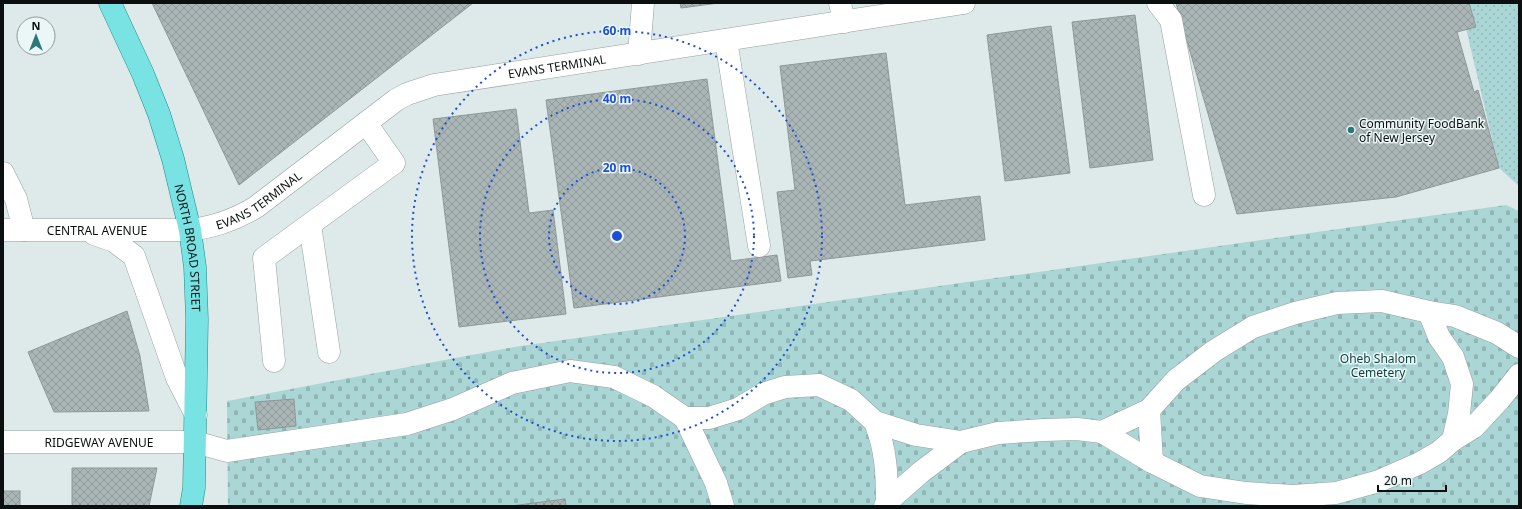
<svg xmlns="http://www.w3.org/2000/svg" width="1522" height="509" font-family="'Noto Sans',sans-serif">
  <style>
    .grass { fill: url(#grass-dots) }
    .cemetery { fill: url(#cemetery-stones) }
    .building { fill: url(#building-cross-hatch); stroke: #8d9898 }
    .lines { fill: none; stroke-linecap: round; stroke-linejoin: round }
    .minor-casing { stroke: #95a0a0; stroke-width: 23 }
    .major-casing { stroke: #188c8c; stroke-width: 23 }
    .minor { stroke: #fff; stroke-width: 22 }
    .major { stroke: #79e2e3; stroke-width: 22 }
    .ring { fill: none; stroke: #1d4ed8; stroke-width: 2; stroke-dasharray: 2 4 }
    .poi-dot { fill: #2d7778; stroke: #ebf7f7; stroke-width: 1.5 }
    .labels { text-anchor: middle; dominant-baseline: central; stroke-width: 3; stroke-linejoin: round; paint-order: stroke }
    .street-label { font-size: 12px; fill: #0c0f0f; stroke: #ebf7f7 }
    .poi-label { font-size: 12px; fill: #0c0f0f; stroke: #ebf7f7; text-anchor: start }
    .park-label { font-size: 12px; fill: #0d3d3d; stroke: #ebf7f7 }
    .centre { fill: #1d4ed8; stroke: #ebf7f7; stroke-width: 2 }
    .ring-label { font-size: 12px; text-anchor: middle; font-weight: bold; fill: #1d4ed8; stroke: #ebf7f7; stroke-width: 3; stroke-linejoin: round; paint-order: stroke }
  </style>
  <defs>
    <pattern id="grass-dots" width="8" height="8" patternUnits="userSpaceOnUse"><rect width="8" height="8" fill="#aad6d5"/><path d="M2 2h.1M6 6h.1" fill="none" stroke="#91b6b6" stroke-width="1.8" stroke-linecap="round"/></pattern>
    <pattern id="cemetery-stones" width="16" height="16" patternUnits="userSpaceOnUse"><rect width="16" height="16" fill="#aad6d5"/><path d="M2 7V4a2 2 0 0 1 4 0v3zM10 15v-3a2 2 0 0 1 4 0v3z" fill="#91b6b6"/></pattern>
    <pattern id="building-cross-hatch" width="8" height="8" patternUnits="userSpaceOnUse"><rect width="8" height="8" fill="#aab5b5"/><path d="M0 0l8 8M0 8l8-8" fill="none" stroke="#919a9a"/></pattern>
  </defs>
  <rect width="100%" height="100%" fill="#dee9e9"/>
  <polygon class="grass" points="1460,3 1519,3 1519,186 1499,168"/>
  <polygon class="cemetery" points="1506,205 1519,211 1519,506 566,506 565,499 511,506 228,506 227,401 514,347"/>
  <g class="building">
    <polygon points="152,3 473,3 239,185"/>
    <polygon points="680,3 719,3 681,8"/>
    <polygon points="1176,3 1469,3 1476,27 1457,32 1474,92 1478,90 1499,168 1396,197 1237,214"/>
    <polygon points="1135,15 1153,160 1090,168 1072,22"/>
    <polygon points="1051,26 1070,173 1005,181 987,35"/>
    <polygon points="886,53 905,205 980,196 985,240 810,261 812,275 788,278 777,192 795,190 780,66"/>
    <polygon points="707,79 731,261 777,255 781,281 574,308 546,100"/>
    <polygon points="516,109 529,213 553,210 566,314 459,327 433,119"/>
    <polygon points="127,311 140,356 149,411 54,412 28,352"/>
    <polygon points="294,399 296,426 258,430 255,402"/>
    <polygon points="72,468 157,468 149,506 72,506"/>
    <rect x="3" y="491" width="17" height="15"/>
    <polygon points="565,499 566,506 511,506"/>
  </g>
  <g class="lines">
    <g class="minor-casing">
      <g id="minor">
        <polyline points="840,3 844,22"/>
        <polyline points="1158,3 1171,20 1204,195"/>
        <polyline points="726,40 759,246"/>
        <polyline points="639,54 643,3"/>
        <polyline points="3,173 16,199 24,230"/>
        <polyline points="310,225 329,352"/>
        <path id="s1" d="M3,230H190C215,227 235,220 256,207L396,100L407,94L434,85L964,3"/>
        <polyline points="94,234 114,241 134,256 177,378 196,415"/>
        <polyline points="1429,312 1439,337 1453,357 1462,384 1459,414 1453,440"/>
        <polyline points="274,361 264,258 394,163 366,123"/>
        <polyline points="1149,410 1152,462"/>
        <path d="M875,422C886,449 887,474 887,502"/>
        <polyline points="1102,432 1149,410 1176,380 1214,351 1253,327 1295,313 1337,303 1382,301 1429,312 1455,316 1497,333 1519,347"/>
        <path id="s2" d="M3,442H195L227,451L407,424L453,409L512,383L570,371L614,377L653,396L685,418"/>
        <polyline points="723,506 716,483 685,418 709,418 738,409 763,394 785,387 819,385 851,400 875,422 916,435 961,442 998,433 1044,430 1077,429 1102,432 1152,462 1200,486 1246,493 1293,496 1336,493 1379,481 1420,463 1439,452 1453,440 1474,427 1500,399 1519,375"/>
        <polyline points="885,506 887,502 921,472 961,442"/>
      </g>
    </g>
    <g class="major-casing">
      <g id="major">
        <path id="s3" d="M110,3L143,74L159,114L173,159L190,230L195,267L197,319L194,488L191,506"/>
      </g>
    </g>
    <use href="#minor" class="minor"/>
    <use href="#major" class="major"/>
  </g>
  <g class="ring">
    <circle cx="617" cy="236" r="68"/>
    <circle cx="617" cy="236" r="137"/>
    <circle cx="617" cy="236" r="205"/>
  </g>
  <circle class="poi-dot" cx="1351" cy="130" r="4"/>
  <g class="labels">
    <g class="street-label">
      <text stroke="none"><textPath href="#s1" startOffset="599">EVANS TERMINAL</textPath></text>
      <text stroke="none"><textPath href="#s1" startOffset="263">EVANS TERMINAL</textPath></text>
      <text stroke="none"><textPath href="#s1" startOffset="94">CENTRAL AVENUE</textPath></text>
      <text stroke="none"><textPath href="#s3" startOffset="259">NORTH BROAD STREET</textPath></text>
      <text stroke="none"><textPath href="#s2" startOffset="96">RIDGEWAY AVENUE</textPath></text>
    </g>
    <g class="poi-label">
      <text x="1359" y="123">Community FoodBank<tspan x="1359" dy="14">of New Jersey</tspan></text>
    </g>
    <g class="park-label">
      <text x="1378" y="358">Oheb Shalom<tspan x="1378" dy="14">Cemetery</tspan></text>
    </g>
  </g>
  <circle cx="617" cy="236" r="6" class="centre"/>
  <g class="ring-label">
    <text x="617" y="35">60 m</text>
    <text x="617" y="103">40 m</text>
    <text x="617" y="172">20 m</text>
  </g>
  <rect width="1522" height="509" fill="none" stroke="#0c0f0f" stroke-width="8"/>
  <g transform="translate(36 36)"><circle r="19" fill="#ebf7f7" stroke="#929a9a"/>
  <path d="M0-3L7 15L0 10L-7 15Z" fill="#2d7778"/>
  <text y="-6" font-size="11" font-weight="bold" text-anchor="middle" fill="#0c0f0f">N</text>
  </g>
  <path d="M1378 485v6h68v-6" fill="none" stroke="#0c0f0f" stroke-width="2"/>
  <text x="1384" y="485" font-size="12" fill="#0c0f0f" stroke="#ebf7f7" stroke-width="3" paint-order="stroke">20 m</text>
</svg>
